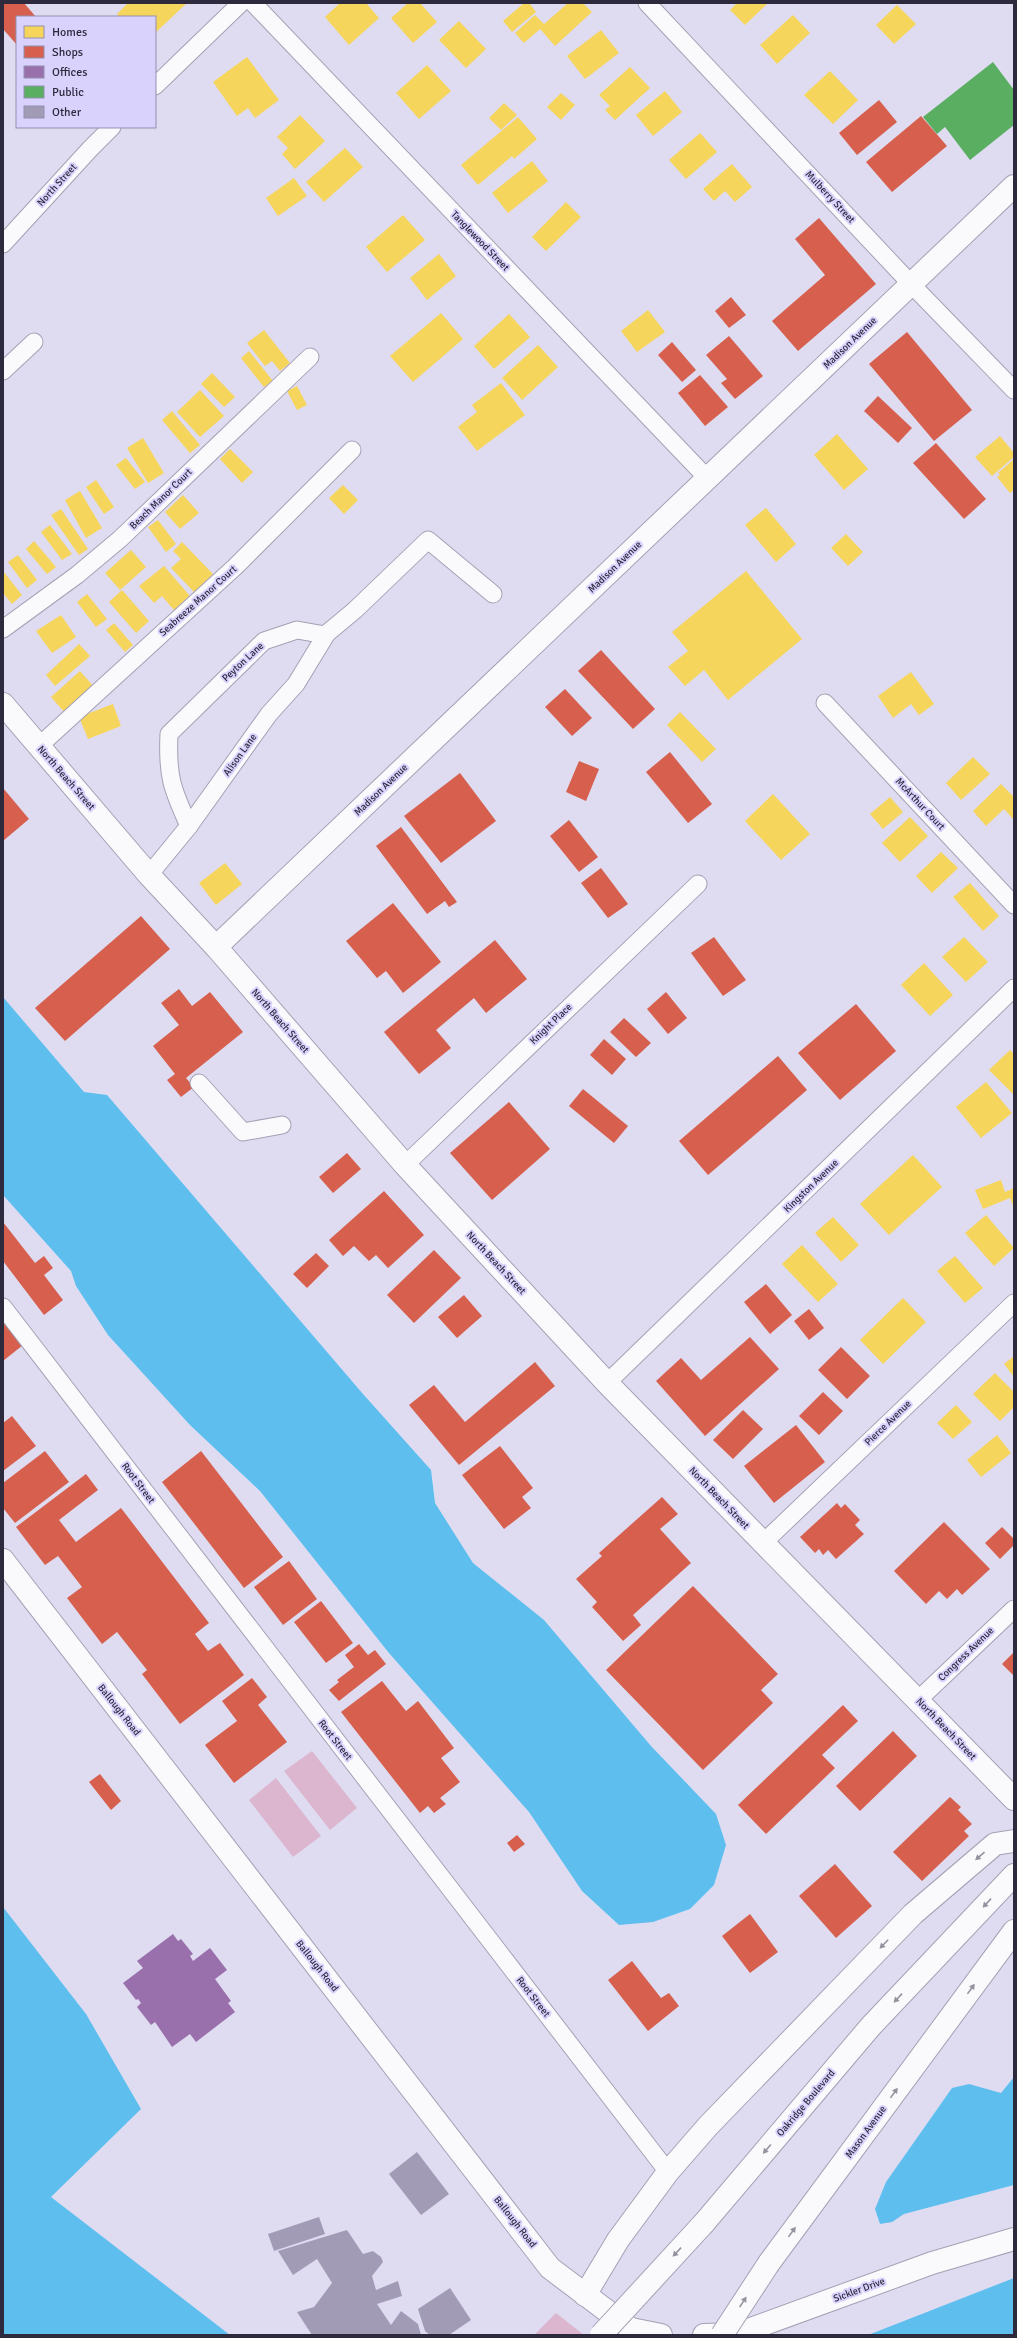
<svg xmlns="http://www.w3.org/2000/svg" width="1017" height="2338" font-family="Signika,sans-serif">
  <style>
    .green { fill: #dcb6cf }
    .water { fill: #5ebfef }
    .homes { fill: #f6d55c }
    .shops { fill: #d6604d }
    .offices { fill: #9970ab }
    .public { fill: #5aae61 }
    .building { fill: #a19bb6 }
    .lines { fill: none; stroke-linecap: round; stroke-linejoin: round }
    .street-casing { stroke: #a4a1b4; stroke-width: 19 }
    .secondary-casing { stroke: #a4a1b4; stroke-width: 24 }
    .street { stroke: #fafafd; stroke-width: 17 }
    .secondary { stroke: #fafafd; stroke-width: 22 }
    .secondary-bridge-casing { stroke: #a4a1b4; stroke-width: 24; stroke-linecap: butt }
    .secondary-bridge { stroke: #fafafd; stroke-width: 22 }
    .oneway { fill: #94929e }
    .labels { text-anchor: middle; dominant-baseline: central; stroke-width: 4; stroke-linejoin: round; paint-order: stroke }
    .street-label { font-size: 10px; fill: #2d2a3e; stroke: #d9d2fc }
  </style>
  <rect width="100%" height="100%" fill="#dfdcf2"/>
  <g class="green">
    <polygon points="312,1751 357,1808 330,1830 284,1771"/>
    <polygon points="276,1778 321,1836 293,1857 249,1800"/>
    <polygon points="556,2313 584,2335 534,2335"/>
  </g>
  <g class="water">
    <polygon points="3,997 84,1092 107,1095 363,1394 431,1470 435,1503 473,1563 544,1620 651,1746 716,1814 726,1845 714,1885 690,1909 653,1922 619,1925 582,1891 529,1812 389,1653 260,1491 190,1425 108,1335 76,1286 71,1271 3,1195"/>
    <polygon points="3,1907 86,2014 141,2109 51,2197 230,2335 3,2335"/>
    <polygon points="1014,2077 1014,2185 904,2214 892,2222 880,2224 875,2209 886,2182 952,2088 969,2084 1001,2093"/>
    <polygon points="1014,2278 1014,2335 868,2335"/>
  </g>
  <g class="homes">
    <polygon points="128,3 187,3 155,33 155,17 119,17 117,14"/>
    <polygon points="340,3 366,3 379,18 349,45 325,17"/>
    <polygon points="408,3 420,3 437,22 413,43 391,18"/>
    <polygon points="524,3 529,3 536,12 512,32 503,21"/>
    <polygon points="568,3 583,3 592,12 555,46 540,29 524,43 515,33 535,15 544,24"/>
    <polygon points="737,3 768,3 745,25 730,10"/>
    <polygon points="897,5 916,24 894,44 876,25"/>
    <polygon points="793,15 810,33 777,64 760,45"/>
    <polygon points="459,21 486,49 466,68 439,40"/>
    <polygon points="601,30 619,53 585,79 567,56"/>
    <polygon points="247,57 279,100 255,118 248,108 237,116 213,82"/>
    <polygon points="427,65 451,91 419,119 396,93"/>
    <polygon points="630,67 650,88 615,120 605,110 610,106 599,95"/>
    <polygon points="830,71 858,100 833,124 804,95"/>
    <polygon points="665,91 682,112 653,136 636,115"/>
    <polygon points="561,93 575,105 561,120 547,107"/>
    <polygon points="504,103 517,115 501,130 489,118"/>
    <polygon points="300,115 325,141 295,169 282,154 288,148 277,137"/>
    <polygon points="518,117 537,139 514,159 512,156 478,185 461,165"/>
    <polygon points="700,133 717,152 686,179 669,160"/>
    <polygon points="345,148 363,167 324,202 306,182"/>
    <polygon points="532,161 548,181 508,213 492,193"/>
    <polygon points="732,164 752,187 735,202 725,191 714,201 703,189"/>
    <polygon points="294,178 307,196 278,216 266,198"/>
    <polygon points="566,202 581,217 546,251 532,237"/>
    <polygon points="403,215 425,240 387,272 366,247"/>
    <polygon points="439,254 456,276 427,300 410,278"/>
    <polygon points="648,310 665,332 637,352 621,331"/>
    <polygon points="441,313 463,339 413,382 390,356"/>
    <polygon points="509,314 530,337 494,369 474,346"/>
    <polygon points="264,330 290,363 280,371 272,361 265,366 247,343"/>
    <polygon points="538,345 558,367 522,400 502,378"/>
    <polygon points="249,351 273,381 264,387 241,358"/>
    <polygon points="212,373 235,397 224,407 201,384"/>
    <polygon points="501,383 525,415 477,451 458,427 477,412 472,405"/>
    <polygon points="297,386 307,405 297,410 287,391"/>
    <polygon points="200,390 224,416 200,437 177,412"/>
    <polygon points="172,411 200,445 190,453 162,420"/>
    <polygon points="837,434 868,469 844,490 814,455"/>
    <polygon points="1000,436 1014,453 1014,457 992,476 975,457"/>
    <polygon points="143,438 164,473 148,483 127,448"/>
    <polygon points="230,449 253,472 242,483 220,459"/>
    <polygon points="126,458 145,482 135,489 116,465"/>
    <polygon points="1014,459 1014,490 1010,493 997,477 1000,475 998,473"/>
    <polygon points="96,480 114,507 104,514 86,487"/>
    <polygon points="343,485 358,500 344,514 329,498"/>
    <polygon points="80,491 102,528 86,538 65,500"/>
    <polygon points="183,495 199,513 180,529 165,512"/>
    <polygon points="766,508 796,544 776,562 745,525"/>
    <polygon points="61,509 88,549 79,555 51,515"/>
    <polygon points="158,520 176,544 166,552 148,527"/>
    <polygon points="50,525 72,554 62,560 41,532"/>
    <polygon points="846,534 863,552 848,566 831,548"/>
    <polygon points="34,541 56,567 47,574 26,549"/>
    <polygon points="182,542 213,574 194,592 171,568 181,559 173,551"/>
    <polygon points="131,550 146,567 120,590 105,573"/>
    <polygon points="18,555 37,580 27,588 8,562"/>
    <polygon points="164,566 190,596 174,610 162,596 154,603 139,586"/>
    <polygon points="3,571 22,595 12,604 3,593"/>
    <polygon points="746,571 802,639 728,700 704,670 685,686 668,667 688,651 672,632"/>
    <polygon points="122,590 149,621 136,633 109,602"/>
    <polygon points="87,594 107,619 96,627 77,602"/>
    <polygon points="61,615 76,637 52,653 36,631"/>
    <polygon points="114,623 133,645 125,652 106,630"/>
    <polygon points="79,644 90,656 55,686 46,675"/>
    <polygon points="80,671 95,688 66,714 51,697"/>
    <polygon points="911,672 934,704 919,715 911,704 893,718 878,696"/>
    <polygon points="113,704 121,726 88,739 79,717"/>
    <polygon points="680,712 716,749 702,762 667,725"/>
    <polygon points="973,757 990,774 961,800 946,783"/>
    <polygon points="1001,784 1014,797 1014,820 1004,809 986,826 973,811"/>
    <polygon points="773,794 810,834 781,860 745,821"/>
    <polygon points="890,797 903,812 883,829 870,814"/>
    <polygon points="910,817 928,836 900,862 882,843"/>
    <polygon points="941,852 958,868 932,893 916,876"/>
    <polygon points="225,863 242,884 216,905 199,883"/>
    <polygon points="970,883 999,916 983,931 953,897"/>
    <polygon points="964,937 988,962 966,982 942,957"/>
    <polygon points="924,963 953,995 930,1016 901,985"/>
    <polygon points="1010,1050 1014,1054 1014,1095 989,1070"/>
    <polygon points="986,1082 1012,1113 981,1138 956,1107"/>
    <polygon points="913,1155 942,1187 889,1235 860,1204"/>
    <polygon points="1001,1180 1005,1192 1014,1188 1014,1208 1010,1198 983,1209 975,1190"/>
    <polygon points="986,1215 1014,1248 994,1266 965,1233"/>
    <polygon points="833,1217 859,1245 841,1262 815,1233"/>
    <polygon points="802,1245 838,1284 818,1302 782,1264"/>
    <polygon points="955,1256 983,1288 965,1303 937,1271"/>
    <polygon points="903,1298 926,1322 883,1364 860,1340"/>
    <polygon points="1014,1356 1014,1377 1004,1364"/>
    <polygon points="995,1373 1014,1392 1014,1407 1000,1421 973,1394"/>
    <polygon points="956,1405 972,1422 953,1439 937,1423"/>
    <polygon points="997,1435 1011,1453 981,1477 967,1460"/>
  </g>
  <g class="shops">
    <polygon points="3,3 24,3 36,17 17,17 17,45 3,29"/>
    <polygon points="879,100 897,122 857,155 839,133"/>
    <polygon points="921,116 947,146 892,192 866,162"/>
    <polygon points="819,218 876,284 798,351 772,321 825,275 795,239"/>
    <polygon points="731,297 746,315 729,328 715,311"/>
    <polygon points="907,332 972,410 934,441 869,364"/>
    <polygon points="729,336 763,376 735,399 721,383 727,379 706,355"/>
    <polygon points="672,342 696,370 682,382 658,355"/>
    <polygon points="700,375 728,407 705,426 678,393"/>
    <polygon points="878,396 912,428 898,443 864,411"/>
    <polygon points="936,443 986,499 964,519 913,463"/>
    <polygon points="601,650 655,709 633,729 578,671"/>
    <polygon points="565,689 592,718 572,736 545,707"/>
    <polygon points="670,752 712,804 688,823 646,772"/>
    <polygon points="579,761 599,769 586,801 566,792"/>
    <polygon points="460,773 496,821 441,863 404,816"/>
    <polygon points="3,788 29,819 3,841"/>
    <polygon points="569,820 598,857 579,872 550,836"/>
    <polygon points="401,827 457,902 449,907 445,901 427,914 376,846"/>
    <polygon points="601,868 628,904 608,918 581,883"/>
    <polygon points="393,903 441,962 403,993 386,971 377,978 346,941"/>
    <polygon points="141,916 170,949 65,1041 35,1008"/>
    <polygon points="714,937 746,980 723,996 691,953"/>
    <polygon points="495,940 527,979 486,1013 474,998 436,1030 451,1048 419,1074 384,1032"/>
    <polygon points="179,989 192,1006 210,992 243,1032 186,1078 194,1087 181,1097 167,1080 175,1074 153,1046 179,1025 161,1003"/>
    <polygon points="666,992 687,1018 668,1034 647,1009"/>
    <polygon points="856,1004 896,1051 840,1100 798,1053"/>
    <polygon points="624,1018 651,1043 636,1057 610,1032"/>
    <polygon points="604,1039 626,1059 612,1075 590,1055"/>
    <polygon points="778,1056 807,1090 708,1175 679,1141"/>
    <polygon points="583,1089 628,1126 614,1143 569,1106"/>
    <polygon points="509,1102 550,1149 492,1200 450,1153"/>
    <polygon points="347,1153 361,1169 333,1193 319,1177"/>
    <polygon points="384,1191 424,1235 388,1268 376,1255 369,1261 354,1246 343,1256 329,1240"/>
    <polygon points="3,1222 35,1263 44,1256 53,1268 44,1275 63,1300 44,1315 3,1261"/>
    <polygon points="434,1250 461,1278 414,1323 387,1295"/>
    <polygon points="316,1253 329,1266 307,1288 293,1274"/>
    <polygon points="766,1284 792,1315 770,1334 744,1302"/>
    <polygon points="464,1295 482,1316 457,1338 438,1317"/>
    <polygon points="809,1309 824,1328 809,1340 794,1321"/>
    <polygon points="3,1318 23,1345 3,1361"/>
    <polygon points="750,1337 779,1369 705,1436 656,1381 681,1358 701,1380"/>
    <polygon points="841,1347 870,1376 847,1399 818,1370"/>
    <polygon points="535,1362 555,1386 459,1465 409,1405 434,1385 465,1422"/>
    <polygon points="823,1392 843,1411 819,1435 799,1416"/>
    <polygon points="743,1410 763,1429 733,1459 713,1440"/>
    <polygon points="12,1416 36,1446 3,1471 3,1423"/>
    <polygon points="796,1425 825,1462 774,1503 744,1466"/>
    <polygon points="500,1446 533,1488 522,1497 531,1508 504,1529 462,1475"/>
    <polygon points="45,1451 69,1482 15,1523 3,1508 3,1483"/>
    <polygon points="201,1451 283,1557 244,1588 162,1482"/>
    <polygon points="86,1474 98,1490 59,1520 76,1542 121,1508 209,1623 195,1634 208,1651 220,1643 244,1675 180,1724 142,1674 147,1670 117,1632 102,1644 67,1598 82,1587 58,1556 45,1565 16,1527"/>
    <polygon points="662,1497 678,1514 660,1529 691,1563 633,1615 641,1625 623,1641 592,1607 597,1602 576,1579 602,1556 599,1553"/>
    <polygon points="837,1503 841,1508 845,1504 860,1520 855,1525 864,1534 836,1559 828,1550 823,1555 819,1549 815,1553 800,1537"/>
    <polygon points="944,1522 990,1569 962,1595 957,1589 947,1599 939,1591 926,1604 894,1571"/>
    <polygon points="1002,1527 1014,1539 1014,1545 1000,1559 985,1543"/>
    <polygon points="289,1561 317,1599 283,1625 254,1587"/>
    <polygon points="693,1586 778,1674 761,1690 773,1703 703,1770 606,1670"/>
    <polygon points="321,1601 353,1643 326,1663 294,1622"/>
    <polygon points="359,1644 368,1655 375,1650 386,1664 339,1701 329,1690 339,1682 337,1680 354,1667 345,1655"/>
    <polygon points="1014,1652 1014,1676 1002,1664"/>
    <polygon points="252,1678 267,1697 258,1705 287,1742 234,1783 205,1745 237,1721 222,1701"/>
    <polygon points="382,1681 406,1711 418,1701 454,1748 441,1758 460,1782 440,1798 446,1804 434,1813 428,1806 420,1813 341,1712"/>
    <polygon points="843,1705 858,1721 822,1755 835,1768 766,1834 738,1805"/>
    <polygon points="893,1731 917,1756 860,1811 836,1786"/>
    <polygon points="100,1774 121,1801 111,1810 89,1782"/>
    <polygon points="950,1797 961,1807 958,1810 972,1824 964,1831 969,1836 922,1881 893,1852"/>
    <polygon points="517,1835 525,1844 514,1852 507,1843"/>
    <polygon points="835,1864 872,1906 836,1938 799,1896"/>
    <polygon points="750,1914 778,1952 750,1973 722,1936"/>
    <polygon points="632,1961 661,1998 669,1993 679,2006 648,2031 608,1980"/>
  </g>
  <polygon class="offices" points="173,1934 178,1941 181,1939 193,1954 190,1956 193,1961 210,1948 227,1970 215,1979 231,2001 228,2003 235,2012 196,2042 190,2034 172,2047 155,2022 151,2025 137,2007 141,2003 138,1999 136,2000 123,1983 143,1968 137,1961"/>
  <polygon class="public" points="993,62 1014,90 1014,125 970,160 945,127 937,134 923,117"/>
  <g class="building">
    <polygon points="417,2152 449,2194 421,2215 389,2174"/>
    <polygon points="319,2217 325,2234 274,2251 268,2234"/>
    <polygon points="347,2230 363,2254 373,2251 381,2257 383,2262 372,2276 376,2290 398,2281 402,2296 377,2304 391,2325 401,2311 418,2324 421,2335 312,2335 297,2312 314,2307 332,2283 317,2259 293,2275 278,2251"/>
    <polygon points="450,2288 471,2320 449,2335 430,2335 425,2331 418,2309"/>
  </g>
  <g class="lines">
    <g class="street-casing">
      <g id="street">
        <polyline points="253,3 708,479"/>
        <polyline points="647,3 911,284 1014,390"/>
        <polyline points="155,86 241,3"/>
        <polyline points="3,244 90,149 112,127"/>
        <polyline points="3,371 34,342"/>
        <polyline points="3,629 77,575 120,539 310,357"/>
        <polyline points="825,703 1014,905"/>
        <polyline points="39,746 236,566 352,450"/>
        <path d="M189,826C172,789 167,776 169,734L264,641L297,630L325,635L355,610L428,540L493,594"/>
        <polyline points="149,875 189,826 269,714 296,684 327,633"/>
        <polyline points="199,1083 243,1132 282,1125"/>
        <polyline points="405,1165 698,884"/>
        <polyline points="3,1307 668,2172"/>
        <polyline points="607,1383 1014,988"/>
        <polyline points="762,1544 1014,1303"/>
        <polyline points="918,1700 1014,1609"/>
      </g>
    </g>
    <g class="secondary-casing">
      <g id="secondary">
        <polyline points="3,704 149,875 216,947 405,1165 607,1383 1014,1799"/>
        <polyline points="216,947 1014,186"/>
        <polyline points="3,1560 550,2268 631,2329 661,2335"/>
        <polyline points="704,2223 871,2026 1014,1875"/>
        <polyline points="769,2263 1014,1931"/>
        <polyline points="585,2295 618,2240 668,2172 708,2126 913,1914 995,1844 1014,1841"/>
        <polyline points="704,2335 737,2334 932,2263 1014,2239"/>
      </g>
    </g>
    <use href="#street" class="street"/>
    <use href="#secondary" class="secondary"/>
    <g class="secondary-bridge-casing">
      <g id="secondary-bridge">
        <polyline points="601,2335 704,2223"/>
        <polyline points="722,2335 769,2263"/>
      </g>
    </g>
    <use href="#secondary-bridge" class="secondary-bridge"/>
  </g>
  <defs><path id="oneway-solid" d="M-6-.8H1V-3.2L6.5 0L1 3.2V.8H-6Z"/></defs>
  <g class="oneway">
    <use href="#oneway-solid" transform="translate(980 1856) rotate(139)"/>
    <use href="#oneway-solid" transform="translate(987 1903) rotate(133)"/>
    <use href="#oneway-solid" transform="translate(884 1944) rotate(134)"/>
    <use href="#oneway-solid" transform="translate(971 1989) rotate(-54)"/>
    <use href="#oneway-solid" transform="translate(898 1998) rotate(133)"/>
    <use href="#oneway-solid" transform="translate(894 2093) rotate(-54)"/>
    <use href="#oneway-solid" transform="translate(767 2149) rotate(130)"/>
    <use href="#oneway-solid" transform="translate(792 2232) rotate(-54)"/>
    <use href="#oneway-solid" transform="translate(677 2252) rotate(133)"/>
    <use href="#oneway-solid" transform="translate(743 2302) rotate(-57)"/>
  </g>
  <g class="labels">
    <g class="street-label">
      <text transform="translate(57 185) rotate(-48)">North Street</text>
      <text transform="translate(830 197) rotate(47)">Mulberry Street</text>
      <text transform="translate(480 241) rotate(46)">Tanglewood Street</text>
      <text transform="translate(850 343) rotate(-44)">Madison Avenue</text>
      <text transform="translate(161 499) rotate(-44)">Beach Manor Court</text>
      <text transform="translate(615 567) rotate(-44)">Madison Avenue</text>
      <text transform="translate(198 601) rotate(-42)">Seabreeze Manor Court</text>
      <text transform="translate(243 662) rotate(-43)">Peyton Lane</text>
      <text transform="translate(240 755) rotate(-54)">Alison Lane</text>
      <text transform="translate(66 778) rotate(49)">North Beach Street</text>
      <text transform="translate(381 790) rotate(-44)">Madison Avenue</text>
      <text transform="translate(920 804) rotate(47)">McArthur Court</text>
      <text transform="translate(280 1021) rotate(49)">North Beach Street</text>
      <text transform="translate(551 1024) rotate(-44)">Knight Place</text>
      <text transform="translate(811 1186) rotate(-44)">Kingston Avenue</text>
      <text transform="translate(496 1263) rotate(47)">North Beach Street</text>
      <text transform="translate(888 1423) rotate(-44)">Pierce Avenue</text>
      <text transform="translate(138 1483) rotate(53)">Root Street</text>
      <text transform="translate(719 1498) rotate(46)">North Beach Street</text>
      <text transform="translate(966 1654) rotate(-44)">Congress Avenue</text>
      <text transform="translate(119 1710) rotate(52)">Ballough Road</text>
      <text transform="translate(946 1729) rotate(46)">North Beach Street</text>
      <text transform="translate(335 1740) rotate(52)">Root Street</text>
      <text transform="translate(317 1966) rotate(52)">Ballough Road</text>
      <text transform="translate(533 1997) rotate(52)">Root Street</text>
      <text transform="translate(806 2103) rotate(-50)">Oakridge Boulevard</text>
      <text transform="translate(866 2132) rotate(-54)">Mason Avenue</text>
      <text transform="translate(515 2222) rotate(52)">Ballough Road</text>
      <text transform="translate(859 2290) rotate(-20)">Sickler Drive</text>
    </g>
  </g>
  <rect width="1017" height="2338" fill="none" stroke="#2d2a3e" stroke-width="8"/>
  <rect x="16" y="16" width="140" height="112" fill="#d9d2fc" stroke="#948fb0"/>
  <rect x="24" y="26" width="20" height="12" fill="#f6d55c" stroke="#948fb0"/>
  <text x="52" y="36" font-size="12" fill="#2d2a3e">Homes</text>
  <rect x="24" y="46" width="20" height="12" fill="#d6604d" stroke="#948fb0"/>
  <text x="52" y="56" font-size="12" fill="#2d2a3e">Shops</text>
  <rect x="24" y="66" width="20" height="12" fill="#9970ab" stroke="#948fb0"/>
  <text x="52" y="76" font-size="12" fill="#2d2a3e">Offices</text>
  <rect x="24" y="86" width="20" height="12" fill="#5aae61" stroke="#948fb0"/>
  <text x="52" y="96" font-size="12" fill="#2d2a3e">Public</text>
  <rect x="24" y="106" width="20" height="12" fill="#a19bb6" stroke="#948fb0"/>
  <text x="52" y="116" font-size="12" fill="#2d2a3e">Other</text>
</svg>
